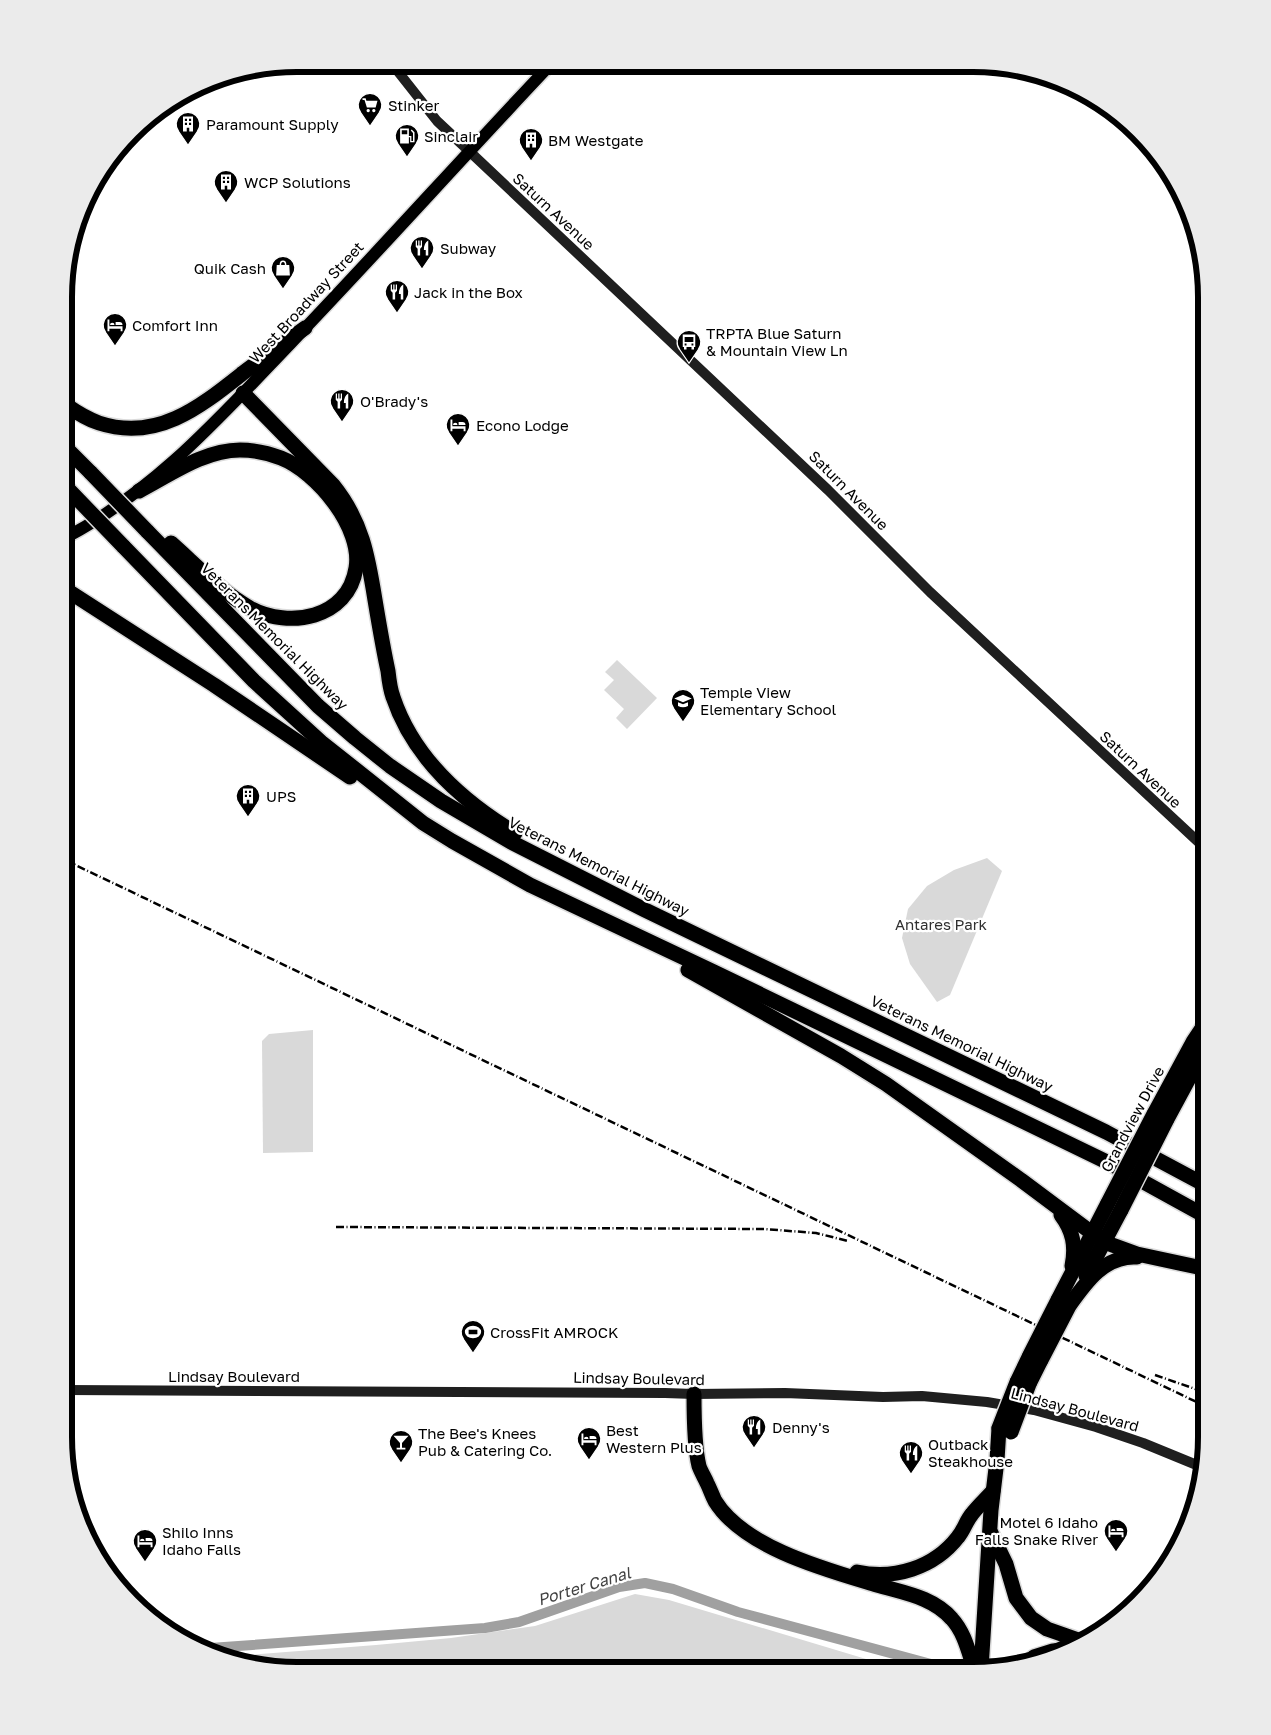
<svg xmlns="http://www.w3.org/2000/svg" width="1271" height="1735" font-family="'Golos Text',sans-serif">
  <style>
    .green { fill: #d9d9d9 }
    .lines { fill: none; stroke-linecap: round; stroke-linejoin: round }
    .canal { stroke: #a0a0a0; stroke-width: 10 }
    .primary-casing { stroke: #dbdbdb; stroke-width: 15 }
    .highway-casing { stroke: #dbdbdb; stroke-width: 18 }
    .secondary { stroke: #1f1f1f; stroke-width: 10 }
    .primary { stroke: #000; stroke-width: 12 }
    .highway { stroke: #000; stroke-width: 15 }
    .rail { stroke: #000; stroke-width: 2.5; stroke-dasharray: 8 2.5 1 2.5; stroke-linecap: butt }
    .highway-bridge-casing { stroke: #dbdbdb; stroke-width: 18; stroke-linecap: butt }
    .highway-bridge { stroke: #000; stroke-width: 15 }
    .labels { text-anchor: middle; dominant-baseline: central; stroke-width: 4.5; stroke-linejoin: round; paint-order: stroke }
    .poi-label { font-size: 15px; fill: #000; stroke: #fff; text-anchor: start }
    .street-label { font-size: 15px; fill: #000; stroke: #fff }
    .park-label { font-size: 15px; fill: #303030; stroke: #fff }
    .water-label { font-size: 16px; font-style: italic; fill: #414141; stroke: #fff }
    .rim { fill: none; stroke: #000; stroke-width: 6 }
  </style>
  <rect width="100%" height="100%" fill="#fff"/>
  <g class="green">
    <polygon points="617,660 657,698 627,729 616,718 624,709 604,690 614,680 605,672"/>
    <polygon points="987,858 1002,871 950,995 937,1002 910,964 902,938 908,909 927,886 954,870"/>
    <polygon points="313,1030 313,1152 263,1153 262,1041 269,1034"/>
    <polygon points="635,1594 669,1600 906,1671 545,1670 539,1668 520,1670 267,1669 233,1656 376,1645 451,1638 535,1626"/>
  </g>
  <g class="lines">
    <polyline class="canal" points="210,1648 485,1628 519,1622 619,1587 645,1583 673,1589 738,1612 957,1671"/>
    <g class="primary-casing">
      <path id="primary" d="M65,538C156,490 220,417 290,344C378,252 463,157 551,64"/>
    </g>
    <g class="highway-casing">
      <g id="highway">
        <path d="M243,393L333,485C362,521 368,556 375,600C379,624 383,648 388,671C389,680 390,689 393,697C413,757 462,801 515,833"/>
        <path d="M66,405C76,412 87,419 99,423C157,442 200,407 243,373C263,358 284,343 305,328"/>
        <polyline points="65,447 91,473"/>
        <path d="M139,491C170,475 204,450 240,450C255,450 268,453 281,458C317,472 363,528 356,568C348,619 289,629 250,608C220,591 196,565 171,543"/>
        <polyline points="147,531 318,706 355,738 390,766 441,801 511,842 645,910 1106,1132 1207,1186"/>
        <polyline points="123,546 254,681 321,742 423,823 452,841 530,885 714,972 1109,1163 1207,1217"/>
        <polyline points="65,589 214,685 350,777"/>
        <polyline points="688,970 841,1056 886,1084 1021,1180 1104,1242 1137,1254 1207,1269"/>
        <polyline points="1154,1114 1193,1042 1207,1021"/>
        <polyline points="1166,1121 1207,1045"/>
        <path d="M1061,1215C1073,1231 1076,1246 1072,1266"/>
        <polyline points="1086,1276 1121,1210"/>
        <polyline points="1058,1300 1108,1203"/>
        <path d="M1069,1306C1086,1282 1105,1255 1137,1257"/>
        <polyline points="1017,1382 1030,1355"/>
        <polyline points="1029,1384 1041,1360"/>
        <path d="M694,1394C694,1415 694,1446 699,1466C701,1472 705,1478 707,1483C710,1489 712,1495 715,1501C744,1548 827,1570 877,1585C904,1593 933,1597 952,1619C965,1633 969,1654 975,1671"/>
        <polyline points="991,1533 1006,1564 1016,1598 1031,1618 1047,1629 1084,1642"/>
        <path d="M857,1572C894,1580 934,1568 958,1537C964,1530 966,1521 972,1514C978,1506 986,1499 993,1491"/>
        <polyline points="1034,1657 1053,1651 1064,1650"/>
        <polyline points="981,1669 991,1510 997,1460 999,1428"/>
      </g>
    </g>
    <g class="secondary">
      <polyline points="392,64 437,121 469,151 828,490 930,592 1207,850"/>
      <polyline points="64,1390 665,1393 694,1394 785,1393 883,1397 922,1396 987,1402 1034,1410 1096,1427 1143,1443 1204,1468"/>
    </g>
    <use href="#primary" class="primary"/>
    <use href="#highway" class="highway"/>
    <g class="rail">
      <polyline points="65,860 1207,1407"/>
      <polyline points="336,1227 764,1229 816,1233 848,1241"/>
      <polyline points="1155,1375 1207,1393"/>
    </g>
    <g class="highway-bridge-casing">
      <g id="highway-bridge">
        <polyline points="91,473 147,531"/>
        <polyline points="68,489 123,546"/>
        <polyline points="1108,1203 1154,1114"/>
        <polyline points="1121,1210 1166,1121"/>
        <polyline points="1030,1355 1058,1300"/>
        <polyline points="1041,1360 1069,1306"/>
        <polyline points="999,1428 1017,1382"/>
        <polyline points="1011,1432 1029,1384"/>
      </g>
    </g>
    <use href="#highway-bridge" class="highway-bridge"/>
  </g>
  <defs>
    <g id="supermarket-pin" transform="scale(1.25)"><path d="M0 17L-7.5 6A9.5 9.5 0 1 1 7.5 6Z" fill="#000" stroke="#fff"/><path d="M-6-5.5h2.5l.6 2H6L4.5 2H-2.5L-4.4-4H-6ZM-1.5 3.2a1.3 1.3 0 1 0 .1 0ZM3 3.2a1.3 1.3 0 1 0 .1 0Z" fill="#fff"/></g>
    <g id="building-pin" transform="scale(1.25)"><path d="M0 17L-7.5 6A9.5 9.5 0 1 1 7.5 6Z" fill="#000" stroke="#fff"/><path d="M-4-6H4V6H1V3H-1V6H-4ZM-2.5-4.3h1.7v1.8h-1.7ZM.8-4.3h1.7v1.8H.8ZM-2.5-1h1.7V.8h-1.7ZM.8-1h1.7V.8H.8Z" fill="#fff"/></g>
    <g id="fuel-pin" transform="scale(1.25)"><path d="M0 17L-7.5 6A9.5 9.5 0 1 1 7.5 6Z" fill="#000" stroke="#fff"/><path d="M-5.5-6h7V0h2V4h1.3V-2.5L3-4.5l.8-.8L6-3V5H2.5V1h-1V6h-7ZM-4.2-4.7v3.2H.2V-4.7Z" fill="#fff"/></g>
    <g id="restaurant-pin" transform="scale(1.25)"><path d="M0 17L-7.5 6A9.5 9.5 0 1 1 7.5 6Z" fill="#000" stroke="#fff"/><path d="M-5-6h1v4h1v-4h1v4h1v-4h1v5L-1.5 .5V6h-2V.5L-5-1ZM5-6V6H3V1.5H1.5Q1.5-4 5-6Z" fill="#fff"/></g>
    <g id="shop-pin" transform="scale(1.25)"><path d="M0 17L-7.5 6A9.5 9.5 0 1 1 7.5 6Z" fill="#000" stroke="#fff"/><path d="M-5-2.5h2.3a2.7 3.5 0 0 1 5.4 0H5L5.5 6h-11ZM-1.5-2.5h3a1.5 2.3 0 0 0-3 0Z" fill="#fff"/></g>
    <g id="hotel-pin" transform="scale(1.25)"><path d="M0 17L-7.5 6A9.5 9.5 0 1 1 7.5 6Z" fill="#000" stroke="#fff"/><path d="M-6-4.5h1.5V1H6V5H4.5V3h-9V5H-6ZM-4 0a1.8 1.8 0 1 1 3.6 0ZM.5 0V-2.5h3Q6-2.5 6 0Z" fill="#fff"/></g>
    <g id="bus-pin" transform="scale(1.25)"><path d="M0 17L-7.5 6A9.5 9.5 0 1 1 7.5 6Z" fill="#000" stroke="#fff"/><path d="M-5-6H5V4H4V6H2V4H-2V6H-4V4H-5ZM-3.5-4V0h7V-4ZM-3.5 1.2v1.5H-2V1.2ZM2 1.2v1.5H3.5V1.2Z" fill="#fff"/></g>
    <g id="school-pin" transform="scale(1.25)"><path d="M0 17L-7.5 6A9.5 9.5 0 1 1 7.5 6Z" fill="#000" stroke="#fff"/><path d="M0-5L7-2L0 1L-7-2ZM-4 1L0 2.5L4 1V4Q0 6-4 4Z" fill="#fff"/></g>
    <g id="stadium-pin" transform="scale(1.25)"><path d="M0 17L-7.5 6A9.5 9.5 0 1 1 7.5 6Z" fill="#000" stroke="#fff"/><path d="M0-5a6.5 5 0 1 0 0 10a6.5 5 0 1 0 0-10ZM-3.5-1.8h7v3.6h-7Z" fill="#fff"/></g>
    <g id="bar-pin" transform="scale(1.25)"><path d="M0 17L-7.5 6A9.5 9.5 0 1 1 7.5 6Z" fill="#000" stroke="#fff"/><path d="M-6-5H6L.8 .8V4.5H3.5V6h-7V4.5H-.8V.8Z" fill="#fff"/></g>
  </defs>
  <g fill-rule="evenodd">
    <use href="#supermarket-pin" x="370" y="105"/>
    <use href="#building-pin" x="188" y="124"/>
    <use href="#fuel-pin" x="407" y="136"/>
    <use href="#building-pin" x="531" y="140"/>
    <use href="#building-pin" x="226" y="182"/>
    <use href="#restaurant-pin" x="422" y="248"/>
    <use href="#shop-pin" x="283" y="268"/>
    <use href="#restaurant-pin" x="397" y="292"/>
    <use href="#hotel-pin" x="115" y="325"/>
    <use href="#bus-pin" x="689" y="342"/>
    <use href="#restaurant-pin" x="342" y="401"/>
    <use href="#hotel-pin" x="458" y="425"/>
    <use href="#school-pin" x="683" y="701"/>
    <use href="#building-pin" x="248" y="796"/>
    <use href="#stadium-pin" x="473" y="1332"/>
    <use href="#restaurant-pin" x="754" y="1427"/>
    <use href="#hotel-pin" x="589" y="1439"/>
    <use href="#bar-pin" x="401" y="1442"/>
    <use href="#restaurant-pin" x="911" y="1453"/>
    <use href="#hotel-pin" x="1116" y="1531"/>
    <use href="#hotel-pin" x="145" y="1541"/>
  </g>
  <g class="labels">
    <g class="poi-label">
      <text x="388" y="105">Stinker</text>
      <text x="206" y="124">Paramount Supply</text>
      <text x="424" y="136">Sinclair</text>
      <text x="548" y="140">BM Westgate</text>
      <text x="244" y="182">WCP Solutions</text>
      <text x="440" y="248">Subway</text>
      <text x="266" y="268" text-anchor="end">Quik Cash</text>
      <text x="414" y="292">Jack in the Box</text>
      <text x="132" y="325">Comfort Inn</text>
      <text x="706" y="333">TRPTA Blue Saturn<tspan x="706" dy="17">&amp; Mountain View Ln</tspan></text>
      <text x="360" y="401">O'Brady's</text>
      <text x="476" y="425">Econo Lodge</text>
      <text x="700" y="692">Temple View<tspan x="700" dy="17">Elementary School</tspan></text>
      <text x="266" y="796">UPS</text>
      <text x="490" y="1332">CrossFit AMROCK</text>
      <text x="772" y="1427">Denny's</text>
      <text x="606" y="1430">Best<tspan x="606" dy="17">Western Plus</tspan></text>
      <text x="418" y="1433">The Bee's Knees<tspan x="418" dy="17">Pub &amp; Catering Co.</tspan></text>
      <text x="928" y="1444">Outback<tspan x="928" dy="17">Steakhouse</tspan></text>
      <text x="1098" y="1522" text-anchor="end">Motel 6 Idaho<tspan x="1098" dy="17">Falls Snake River</tspan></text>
      <text x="162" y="1532">Shilo Inns<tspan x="162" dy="17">Idaho Falls</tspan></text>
    </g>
    <g class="street-label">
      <text transform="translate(554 211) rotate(43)">Saturn Avenue</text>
      <text transform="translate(306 302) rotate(-47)">West Broadway Street</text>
      <text transform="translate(849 490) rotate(45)">Saturn Avenue</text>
      <text transform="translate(275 636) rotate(45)">Veterans Memorial Highway</text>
      <text transform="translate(1141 769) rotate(43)">Saturn Avenue</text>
      <text transform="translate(599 866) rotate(27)">Veterans Memorial Highway</text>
      <text transform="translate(962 1043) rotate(26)">Veterans Memorial Highway</text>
      <text transform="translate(1132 1119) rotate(-62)">Grandview Drive</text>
      <text x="234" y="1376">Lindsay Boulevard</text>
      <text transform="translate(639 1378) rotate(1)">Lindsay Boulevard</text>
      <text transform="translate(1075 1409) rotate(15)">Lindsay Boulevard</text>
    </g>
    <g class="park-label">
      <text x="941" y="924">Antares Park</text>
    </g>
    <g class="water-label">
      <text transform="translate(584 1586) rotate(-17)">Porter Canal</text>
    </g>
  </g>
  <path d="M0 0H1271V1735H0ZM297 72H973A225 225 0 0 1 1198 297V1437A225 225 0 0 1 973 1662H297A225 225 0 0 1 72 1437V297A225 225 0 0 1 297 72Z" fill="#ebebeb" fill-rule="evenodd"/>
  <path class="rim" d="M297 72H973A225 225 0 0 1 1198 297V1437A225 225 0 0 1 973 1662H297A225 225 0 0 1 72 1437V297A225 225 0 0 1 297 72Z"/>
</svg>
